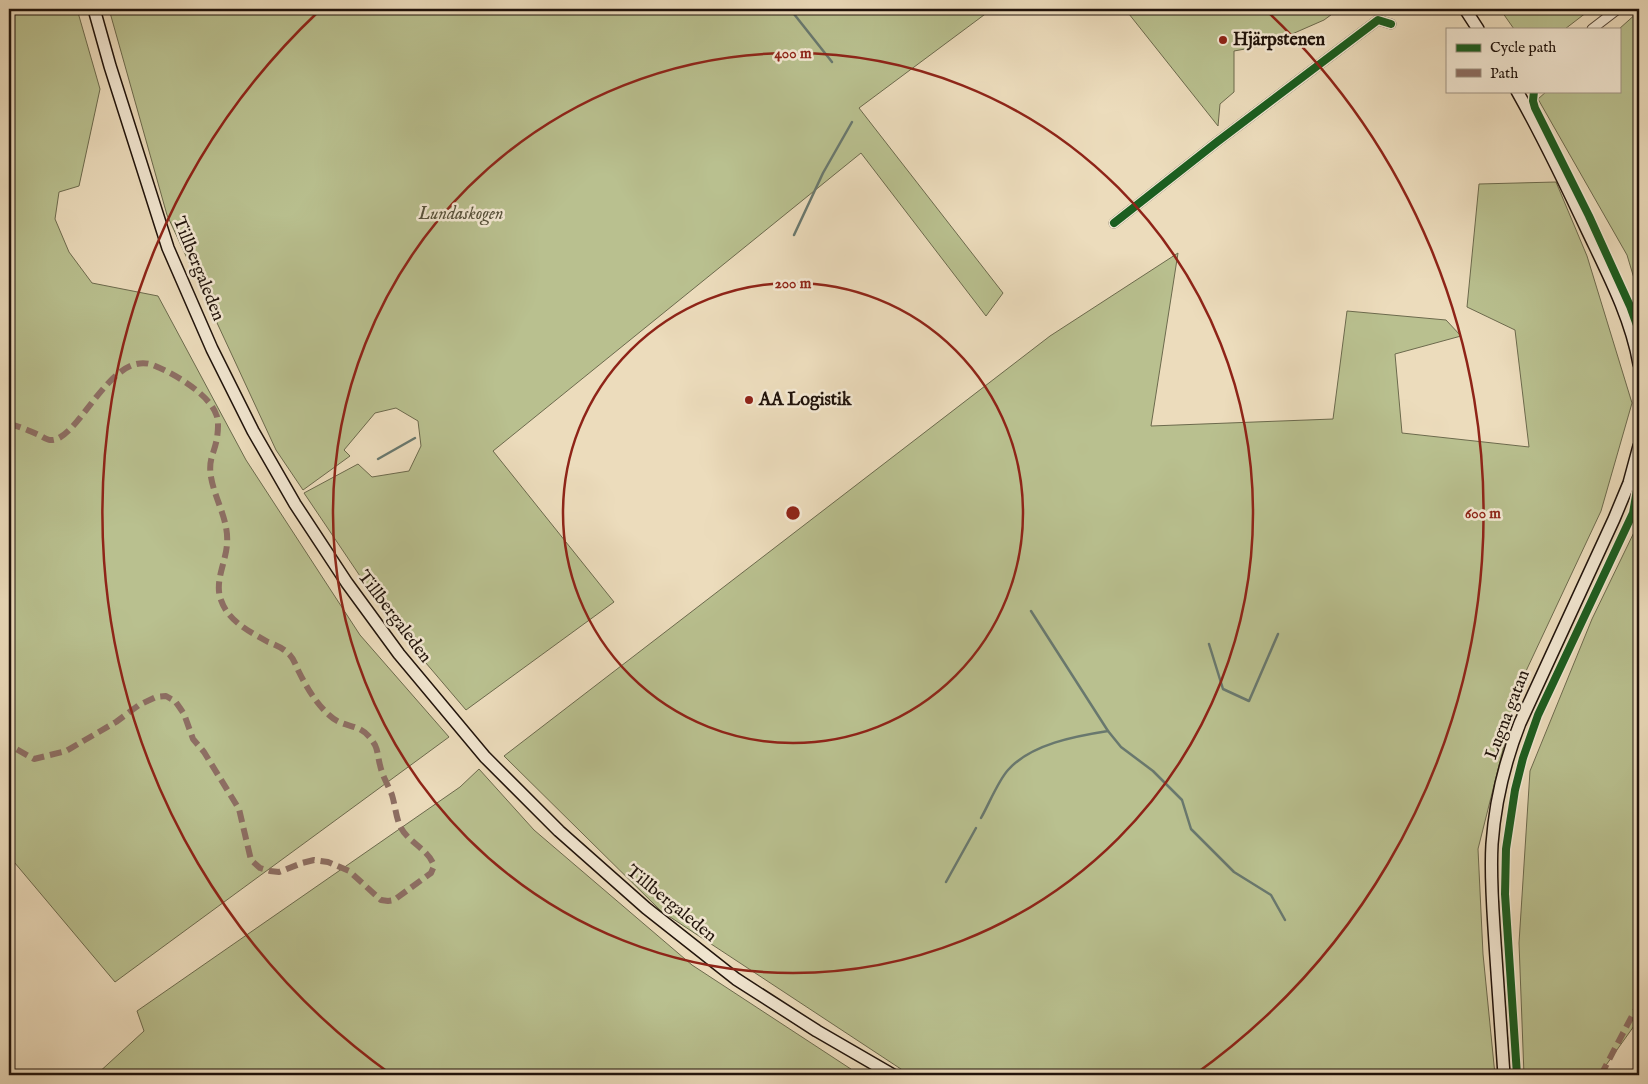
<svg xmlns="http://www.w3.org/2000/svg" width="1648" height="1084" font-family="'IM FELL English',serif">
  <style>
    .green { fill: #b9c08f; stroke: #6c6a4d }
    .lines { fill: none; stroke-linecap: round; stroke-linejoin: round }
    .stream { stroke: #69786e; stroke-width: 2.5 }
    .minor-casing { stroke: #534537; stroke-width: 11 }
    .secondary-casing { stroke: #20130b; stroke-width: 14 }
    .minor { stroke: #f3e8d3; stroke-width: 9 }
    .secondary { stroke: #f3e8d3; stroke-width: 11 }
    .quiet { stroke: #8d6e63; stroke-width: 6; stroke-dasharray: 12 6; stroke-linecap: butt }
    .cycleway-casing { stroke: #f3e8d3; stroke-width: 11 }
    .cycleway { stroke: #1b5e20; stroke-width: 8 }
    .ring { fill: none; stroke: #8f2418; stroke-width: 2.5 }
    .poi-dot { fill: #8f2418; stroke: #f3e8d3; stroke-width: 2 }
    .labels { text-anchor: middle; dominant-baseline: central; stroke-width: 5; stroke-linejoin: round; paint-order: stroke }
    .poi-label { font-size: 18px; font-weight: bold; fill: #20130b; stroke: #f3e8d3; text-anchor: start }
    .park-label { font-size: 18px; font-style: italic; fill: #565039; stroke: #f3e8d3 }
    .street-label { font-size: 18px; fill: #20130b; stroke: #f3e8d3 }
    .centre { fill: #8f2418; stroke: #f3e8d3; stroke-width: 2.5 }
    .ring-label { font-size: 15px; text-anchor: middle; font-weight: bold; fill: #8f2418; stroke: #f3e8d3; stroke-width: 5; stroke-linejoin: round; paint-order: stroke }
  </style>
  <rect width="100%" height="100%" fill="#ecdcbc"/>
  <filter id="stains"><feTurbulence type="fractalNoise" baseFrequency=".004" numOctaves="4"/><feColorMatrix values="0 0 0 0 .2 0 0 0 0 .09 0 0 0 0 .02 0 0 0 .5 -.17"/></filter>
  <radialGradient id="worn" r=".72"><stop offset=".6" stop-color="#630" stop-opacity="0"/><stop offset="1" stop-color="#630" stop-opacity=".3"/></radialGradient>
  <g class="green">
    <polygon points="12,9 77,9 100,89 79,186 59,192 55,219 69,252 92,283 158,296 246,460 360,635 449,737 115,982 9,856 9,13"/>
    <polygon points="109,9 992,9 859,108 1003,293 986,316 861,153 493,451 614,602 466,710 391,622 304,493 358,464 372,477 409,471 421,446 418,421 396,408 375,413 344,450 350,456 303,490 276,450 167,215"/>
    <polygon points="1125,9 1339,9 1324,20 1267,45 1234,51 1234,92 1220,104 1218,126"/>
    <polygon points="1500,9 1591,9 1565,29 1514,29"/>
    <polygon points="1638,12 1639,13 1639,295 1627,255 1538,99 1547,91 1619,91 1619,29"/>
    <polygon points="1556,182 1587,256 1632,403 1601,511 1519,686 1478,849 1483,954 1495,1075 910,1075 661,911 504,756 1050,336 1178,253 1151,426 1333,419 1347,311 1446,320 1461,336 1395,354 1402,433 1529,447 1515,330 1467,307 1479,184"/>
    <polygon points="1639,522 1639,1019 1599,1075 1524,1075 1519,943 1530,771 1592,619"/>
    <polygon points="479,769 534,830 692,965 860,1075 96,1075 144,1031 137,1011 460,787"/>
  </g>
  <g class="lines">
    <g class="stream">
      <polyline points="790,9 832,62"/>
      <polyline points="794,235 823,173 852,122"/>
      <polyline points="378,459 415,438"/>
      <polyline points="1209,644 1223,689 1249,701 1278,634"/>
      <polyline points="1108,731 1121,747 1153,771 1182,800 1191,829 1234,872 1271,895 1285,920"/>
      <path d="M981,818C989,804 998,781 1008,770C1031,744 1076,736 1108,731L1031,611"/>
      <polyline points="946,882 976,828"/>
    </g>
    <g class="minor-casing">
      <g id="minor">
        <polyline points="1592,29 1618,9"/>
        <polyline points="1114,223 1217,142 1378,20 1391,24"/>
      </g>
    </g>
    <g class="secondary-casing">
      <g id="secondary">
        <polyline points="94,9 110,66 168,248 212,349 253,431 295,504 347,583 399,654 485,757 559,831 646,908 736,979 817,1031 893,1075"/>
        <polyline points="1465,9 1478,29"/>
        <path d="M1517,91C1543,137 1566,185 1588,232C1608,274 1631,318 1639,364"/>
        <path d="M1504,1075C1501,1031 1498,987 1495,943C1493,910 1490,877 1492,844C1495,803 1505,761 1520,723L1614,519L1629,483L1639,446"/>
      </g>
    </g>
    <use href="#minor" class="minor"/>
    <use href="#secondary" class="secondary"/>
    <g class="quiet">
      <path d="M9,424C19,426 30,431 39,435C43,437 47,440 50,440C78,443 110,349 153,365C173,373 208,393 216,414C219,420 218,431 217,438C214,455 208,459 211,477C215,500 229,520 227,544C226,562 214,582 221,600C228,621 250,632 268,642C276,645 283,648 289,654C294,659 296,666 299,672C307,688 316,703 329,715C346,731 361,720 375,745C378,751 378,758 380,765C382,775 388,785 392,795C395,805 396,817 400,826C408,843 429,849 434,866L431,873L394,900L388,901L381,900L349,871L328,862L314,860L302,863L279,872L270,871L260,868L251,860L239,809L204,752L193,739L184,714L180,708L175,701L166,696L156,697L139,705L116,722L66,751L34,759L9,745"/>
      <polyline points="1601,1075 1632,1016 1639,1005"/>
    </g>
    <g class="cycleway-casing">
      <g id="cycleway">
        <polyline points="1534,91 1533,101 1535,108 1589,216 1630,306 1639,331"/>
        <polyline points="1114,223 1217,142 1378,20 1391,24"/>
        <polyline points="1517,1075 1505,894 1506,849 1515,790 1523,758 1538,715 1633,513 1639,479"/>
      </g>
    </g>
    <use href="#cycleway" class="cycleway"/>
  </g>
  <g class="ring">
    <circle cx="793" cy="513" r="230"/>
    <circle cx="793" cy="513" r="460"/>
    <path d="M392 1075A690 690 0 0 1 318 12M1268 12A690 690 0 0 1 1194 1075"/>
  </g>
  <g class="poi-dot">
    <circle cx="1223" cy="40" r="5"/>
    <circle cx="749" cy="400" r="5"/>
  </g>
  <g class="labels">
    <g class="poi-label">
      <text x="1233" y="40">Hjärpstenen</text>
      <text x="759" y="400">AA Logistik</text>
    </g>
    <g class="park-label">
      <text x="461" y="214">Lundaskogen</text>
    </g>
    <g class="street-label">
      <text transform="translate(198 269) rotate(68)">Tillbergaleden</text>
      <text transform="translate(394 617) rotate(53)">Tillbergaleden</text>
      <text transform="translate(1508 715) rotate(-69)">Lugna gatan</text>
      <text transform="translate(671 904) rotate(39)">Tillbergaleden</text>
    </g>
  </g>
  <circle cx="793" cy="513" r="8" class="centre"/>
  <g class="ring-label">
    <text x="793" y="58">400 m</text>
    <text x="793" y="288">200 m</text>
    <text x="1483" y="518">600 m</text>
  </g>
  <rect width="1648" height="1084" fill="none" stroke="#ecdcbc" stroke-width="30"/>
  <rect x="10" y="10" width="1628" height="1064" fill="none" stroke="#20130b" stroke-width="2.5"/>
  <rect x="15" y="15" width="1618" height="1054" fill="none" stroke="#20130b"/>
  <rect x="1446" y="28" width="175" height="65" fill="#f3e8d3" stroke="#9f9383"/>
  <rect x="1456" y="44" width="25" height="8" fill="#1b5e20" stroke="#9f9383"/>
  <text x="1490" y="52" font-size="15" fill="#20130b">Cycle path</text>
  <rect x="1456" y="69" width="25" height="8" fill="#8d6e63" stroke="#9f9383"/>
  <text x="1490" y="78" font-size="15" fill="#20130b">Path</text>
  <rect width="100%" height="100%" filter="url(#stains)"/>
  <rect width="100%" height="100%" fill="url(#worn)"/>
</svg>
